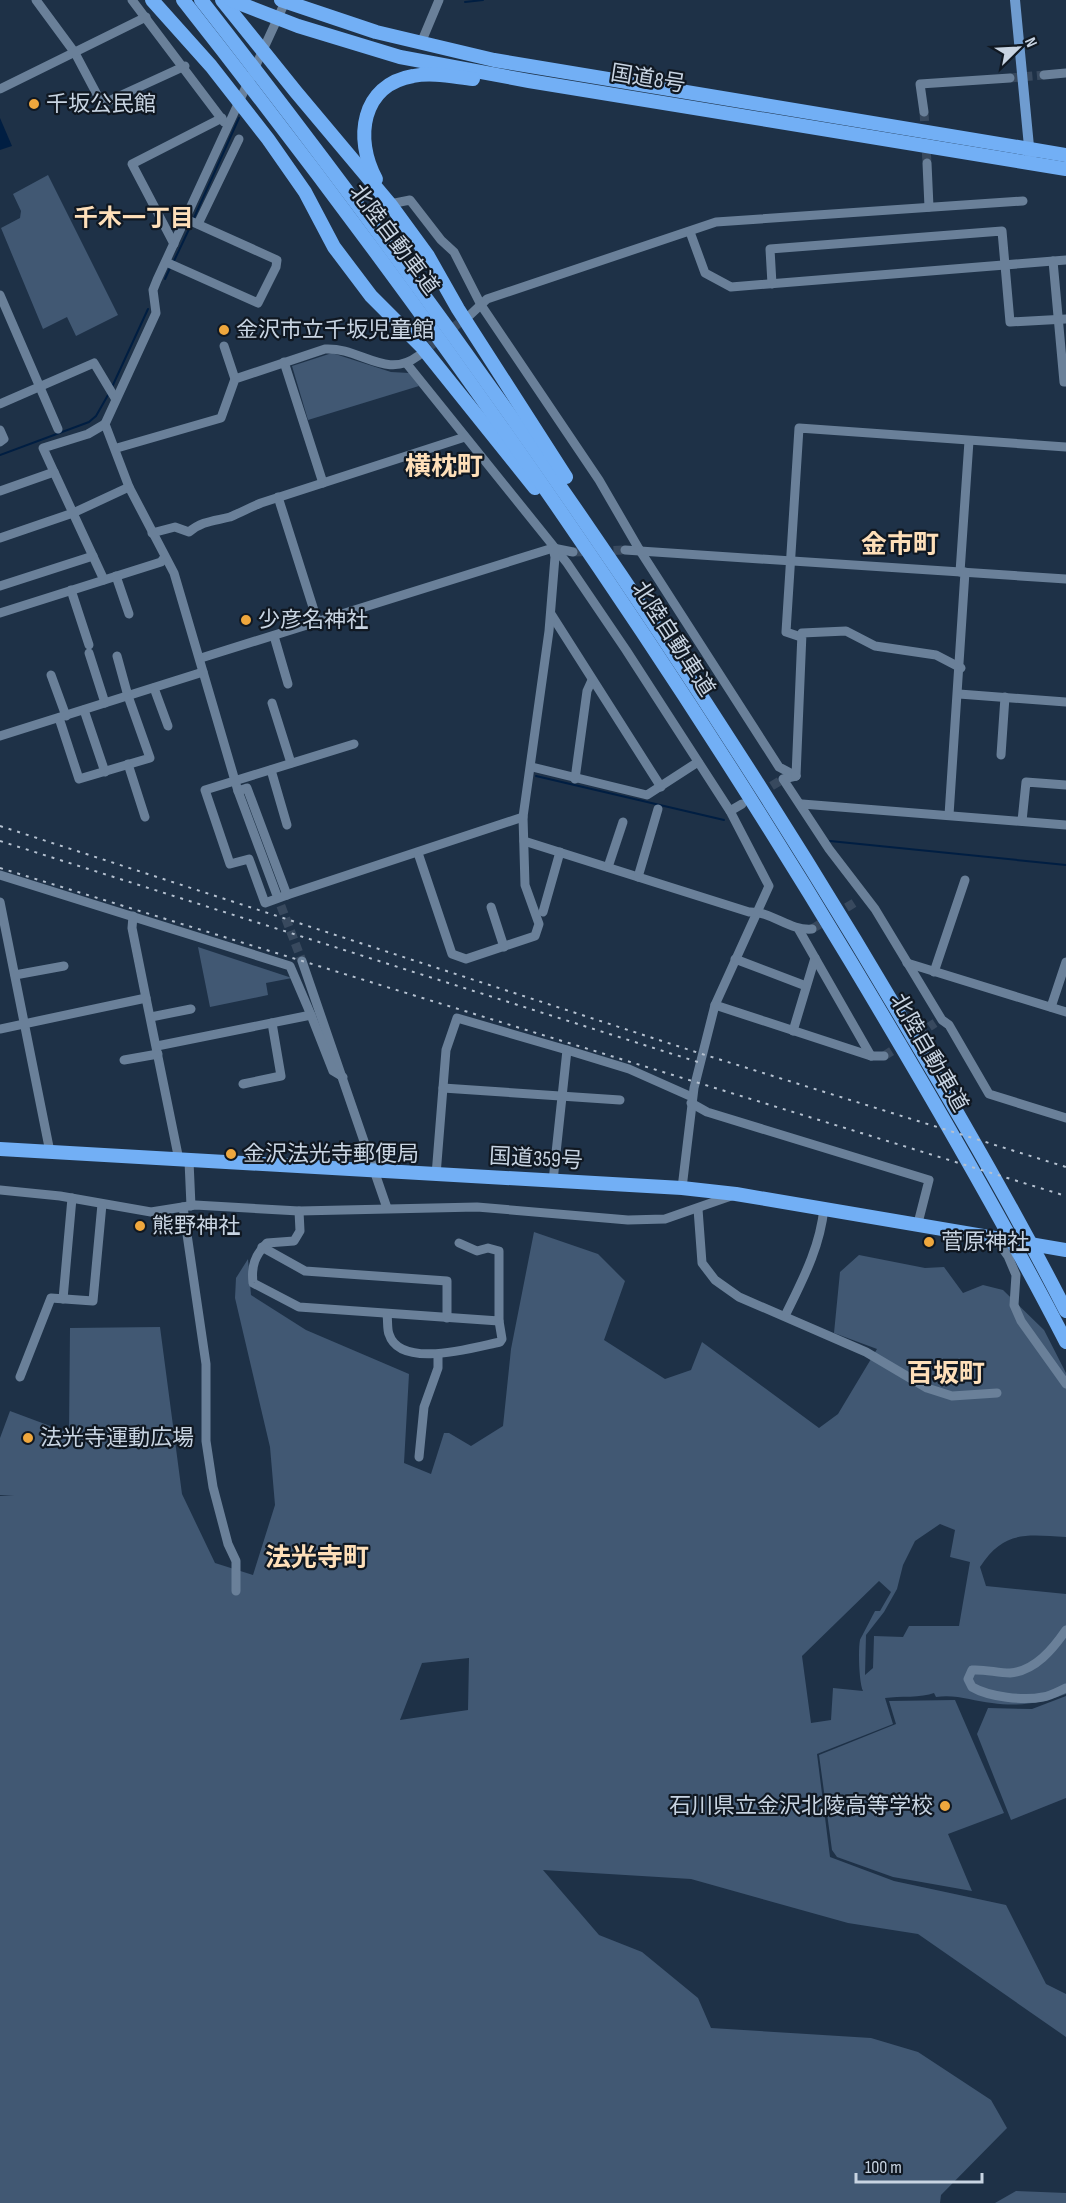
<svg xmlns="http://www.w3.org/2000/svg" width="1066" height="2203" font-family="'Sofia Sans Condensed','Noto Sans JP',sans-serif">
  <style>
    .green { fill: #415873; fill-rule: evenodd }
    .water { fill: #001e42 }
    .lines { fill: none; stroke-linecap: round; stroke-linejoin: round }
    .stream { stroke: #001e42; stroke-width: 2 }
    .minor-tunnel { stroke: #38495e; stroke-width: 9; stroke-dasharray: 9 4.5; stroke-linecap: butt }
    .minor { stroke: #6a8099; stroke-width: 9 }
    .major { stroke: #6f9cd0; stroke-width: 10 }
    .highway { stroke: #72aff5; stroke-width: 14 }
    .rail { stroke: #b5c1d0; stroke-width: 2; stroke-dasharray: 3 6; stroke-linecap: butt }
    .poi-dot { fill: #efa73d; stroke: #101822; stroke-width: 2 }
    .labels { text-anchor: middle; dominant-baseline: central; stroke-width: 4.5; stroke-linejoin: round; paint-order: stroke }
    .street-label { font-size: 22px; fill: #c8d4e2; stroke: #101822 }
    .poi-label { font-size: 22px; fill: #c8d4e2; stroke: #101822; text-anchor: start }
    .neighbourhood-label { font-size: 24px; font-weight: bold; fill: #fedfb9; stroke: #101822 }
    .quarter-label { font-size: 26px; font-weight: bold; fill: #fedfb9; stroke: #101822 }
  </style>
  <rect width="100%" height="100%" fill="#1e3147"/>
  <g class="green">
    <polygon points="48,175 118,315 76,336 67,317 43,329 1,228 20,218 21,211 13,194"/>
    <polygon points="332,353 391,372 409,373 419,386 308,420 292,366"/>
    <polygon points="198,947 292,978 266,983 268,995 210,1007"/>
    <path d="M534,1232L598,1254L625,1281L604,1340L665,1379L691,1370L702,1342L819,1428L838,1414L877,1349L834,1333L840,1272L859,1255L925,1268L944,1267L963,1293L983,1285L1003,1290L1044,1330L1066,1373V1537C1026,1535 1004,1530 980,1567L986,1586L1066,1594V1694C1040,1703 1020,1707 992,1703C973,1701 956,1694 936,1697L934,1693C922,1698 899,1696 885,1698L893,1724L817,1754L830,1857L894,1881L1006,1905L1046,1984L1066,1994V2037L918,1934L848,1923L691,1879L543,1870L599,1935L642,1952L698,1998L711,2028L871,2038L918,2052L991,2100L1007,2128L941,2195L940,2203H0V1496H14L0,1495V1438L10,1411L69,1433L70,1328L160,1327L182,1494L215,1563L253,1575L275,1505L270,1447L235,1298L236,1278L248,1259L251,1295L306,1330L409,1374L404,1463L431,1474L444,1433H449L471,1446L503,1426L511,1349ZM940,1524L955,1530L950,1557L970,1562L959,1626H909L903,1637L874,1636L873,1668L865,1675L866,1635L884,1612L897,1589L903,1565L915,1541ZM879,1581L891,1592L880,1611H875C874,1613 861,1638 860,1640C858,1650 859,1682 863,1691L833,1688L831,1720L811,1723L802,1656ZM469,1658L468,1710L400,1720L422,1663Z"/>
    <polygon points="1066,1696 1066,1798 1011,1820 977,1734 988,1708 1032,1709"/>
    <polygon points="955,1700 1004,1813 948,1834 972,1891 893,1877 837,1857 832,1850 819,1755 896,1724 889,1701"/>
    <polygon points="1016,2191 1066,2193 1066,2203 995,2203"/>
  </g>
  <polygon class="water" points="0,118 12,146 0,150"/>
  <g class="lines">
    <g class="stream">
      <polyline points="465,2 483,0"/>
      <polyline points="193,220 239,118"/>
      <polyline points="173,263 191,225"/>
      <polyline points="165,279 170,268"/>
      <polyline points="112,387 148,309"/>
      <polyline points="0,455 89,422 96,416 108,395"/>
      <polyline points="536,776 724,820"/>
      <polyline points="830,841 1066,865"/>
    </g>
    <g class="minor-tunnel">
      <polyline points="1010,78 1044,75"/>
      <polyline points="924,112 927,163"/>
      <polyline points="420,354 468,316"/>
      <polyline points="573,552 625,550"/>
      <polyline points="760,793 783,779"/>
      <polyline points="276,893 302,961"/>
      <polyline points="812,929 854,903"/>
      <polyline points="884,1056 935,1023"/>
    </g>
    <g class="minor">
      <polyline points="36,0 75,53 102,104 185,66"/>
      <polyline points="132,0 224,122"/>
      <polyline points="421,43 439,0"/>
      <polyline points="1044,75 1066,73"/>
      <polyline points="0,89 146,17"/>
      <polyline points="924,112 920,84 1010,78"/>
      <polyline points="927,163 929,207"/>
      <polyline points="390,204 410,200 441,240 454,252 481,305 599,480 639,549 779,767 796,776"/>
      <polyline points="198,224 239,139"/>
      <polyline points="690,232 705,273 731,287 1066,260"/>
      <polyline points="174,244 132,164 222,118"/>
      <polyline points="1053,261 1064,382 1066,382"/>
      <polyline points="166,262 258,303 276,267 277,260 186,219"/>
      <polyline points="772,284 770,249 1002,231 1010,322 1066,319"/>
      <polyline points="0,295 58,429"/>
      <polyline points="470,315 487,299 716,222 1023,201"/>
      <polyline points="224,346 235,379"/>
      <polyline points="284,362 323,483"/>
      <polyline points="407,364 567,563 626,650 730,811 769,886 715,1005 694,1088 682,1188"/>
      <polyline points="0,404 94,363 115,398"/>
      <polyline points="0,430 4,439 0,442"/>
      <path d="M117,448L221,418L235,379L325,349C360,347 386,380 418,356"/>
      <polyline points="54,472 43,448 88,434 105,424"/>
      <polyline points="0,491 54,472 104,580"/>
      <polyline points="278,497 318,623"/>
      <path d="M152,533L175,527L189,532C202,521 214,521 230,517C240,513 251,507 261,503L465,437"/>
      <polyline points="0,538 73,513 129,487"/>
      <polyline points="625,550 1066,579"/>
      <polyline points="960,572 969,441"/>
      <polyline points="116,576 129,614"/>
      <polyline points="0,586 93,556"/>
      <polyline points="71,590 89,645"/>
      <polyline points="0,613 161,562 164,558"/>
      <polyline points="551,614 661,787"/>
      <polyline points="274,636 288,684"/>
      <polyline points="801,637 786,632 799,428 1066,447"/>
      <polyline points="89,653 105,703"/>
      <polyline points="201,658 553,548 573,552"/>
      <polyline points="51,675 66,716"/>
      <polyline points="154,688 168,726"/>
      <polyline points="959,694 1066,702"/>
      <polyline points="272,703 291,763"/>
      <polyline points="84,710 105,772"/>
      <polyline points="59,718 79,779 150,758 128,696 117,656"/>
      <polyline points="0,736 203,672"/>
      <polyline points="1001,755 1005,697"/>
      <polyline points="128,764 145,817"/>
      <polyline points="532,767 647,795 698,762"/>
      <polyline points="271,770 287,825"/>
      <polyline points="796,776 783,779 829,849 875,909 942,1020 949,1025 989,1094 1066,1118"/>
      <polyline points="796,776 802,633 846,631 875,646 936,655 961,668"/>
      <polyline points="575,779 587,691 592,680"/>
      <polyline points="238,791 247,788 287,895 523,817"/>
      <polyline points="802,804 1066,825"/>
      <polyline points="730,811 742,804"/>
      <polyline points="949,815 965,572"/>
      <polyline points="1022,821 1026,782 1066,785"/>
      <path d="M524,841L749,912C772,911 789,931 812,929"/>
      <polyline points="418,853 452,954 466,959 535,936 539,924 525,885 523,817 549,631 555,557 553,548"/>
      <polyline points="608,867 623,822"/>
      <polyline points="0,875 290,966 311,1015"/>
      <polyline points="638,877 658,809"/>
      <polyline points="276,893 238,791 174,573 129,487 105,424 156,313 153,290 157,280 286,0"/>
      <polyline points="287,895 265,903 249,859 230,864 205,790 354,744"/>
      <polyline points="0,902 50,1152"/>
      <polyline points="491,907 504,947"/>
      <polyline points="543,912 560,852"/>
      <polyline points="133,916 132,928 146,998"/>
      <polyline points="799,930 871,1056"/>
      <polyline points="735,959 806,986"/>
      <polyline points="302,961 387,1208"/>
      <polyline points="907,963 1066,1012"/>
      <polyline points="934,972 965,880"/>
      <polyline points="15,975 64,966"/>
      <polyline points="715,1005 871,1056 884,1056"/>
      <polyline points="1051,1007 1066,962"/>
      <polyline points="151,1017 191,1009"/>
      <polyline points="0,1029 146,998 179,1160"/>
      <polyline points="793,1031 815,958"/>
      <polyline points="157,1046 311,1015 333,1071 343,1077"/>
      <polyline points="567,1050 629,1069 692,1097"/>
      <polyline points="124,1060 158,1054"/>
      <polyline points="243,1084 281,1076 272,1023"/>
      <polyline points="443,1088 620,1100"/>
      <polyline points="691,1103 707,1112 929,1180 918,1223"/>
      <polyline points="189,1161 191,1206"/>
      <polyline points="436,1175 446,1050 457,1018 567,1050 553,1181"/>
      <polyline points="0,1190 60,1196 151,1212 195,1205 299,1211 477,1207 628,1220 665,1219 731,1196"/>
      <polyline points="183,1207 206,1364 206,1441 213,1487 228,1544 236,1561 236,1591"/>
      <polyline points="698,1209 702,1263 715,1280 739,1297 866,1352 927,1388 952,1396 997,1393"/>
      <path d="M299,1211L300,1231L294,1241L267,1243C255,1255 251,1266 253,1283L299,1307L499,1321V1251L488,1248L477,1251L459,1243"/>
      <polyline points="995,1238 1008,1256 1016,1275 1014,1305 1021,1321 1066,1384"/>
      <polyline points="262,1247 305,1271 447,1281 447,1318"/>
      <polyline points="63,1299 72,1198"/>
      <path d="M387,1315C388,1321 387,1329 389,1334C400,1370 475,1347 500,1342L502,1339L499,1321"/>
      <path d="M785,1316C802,1281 820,1248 824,1208"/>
      <polyline points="20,1377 51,1298 93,1301 102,1204"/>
      <polyline points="419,1457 424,1407 438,1368 438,1355"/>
      <path d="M1066,1630C1053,1649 1035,1671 1010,1673C997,1673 985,1669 972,1670L968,1679L972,1687C989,1697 1024,1701 1043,1697C1051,1696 1059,1691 1066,1688"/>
    </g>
    <polyline class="major" points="1015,0 1030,157"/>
    <g class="highway">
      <polyline points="152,0 211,66 268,139 305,192 334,247 371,296 422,347 535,488"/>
      <path d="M183,0C425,307 650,627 851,962C926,1087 999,1212 1066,1342"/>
      <path d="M201,0C437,302 657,613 855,940C928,1062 1001,1184 1066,1311"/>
      <polyline points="222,0 296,92 390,204 428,256 458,309 566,477"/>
      <polyline points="231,0 298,26 400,57 529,81 1066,169"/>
      <polyline points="281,0 376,32 494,60 1066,155"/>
      <path d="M376,179C354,139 361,85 413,76C432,72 454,77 473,79"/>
      <polyline points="0,1149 682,1188 736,1194 1066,1250"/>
    </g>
    <g class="rail">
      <polyline points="0,826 702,1054 1066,1167"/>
      <polyline points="0,841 701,1063"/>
      <polyline points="0,868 1066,1196"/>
    </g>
  </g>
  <g class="poi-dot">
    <circle cx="34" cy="104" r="6"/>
    <circle cx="224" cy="330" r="6"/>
    <circle cx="246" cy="620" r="6"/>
    <circle cx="231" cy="1154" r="6"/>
    <circle cx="140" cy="1226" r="6"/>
    <circle cx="929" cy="1242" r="6"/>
    <circle cx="28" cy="1438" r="6"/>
    <circle cx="945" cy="1806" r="6"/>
  </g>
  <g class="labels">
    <g class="street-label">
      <text transform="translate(648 79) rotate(9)">国道8号</text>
      <text transform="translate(394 240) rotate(53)">北陸自動車道</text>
      <text transform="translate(673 639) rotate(57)">北陸自動車道</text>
      <text transform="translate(929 1053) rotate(60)">北陸自動車道</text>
      <text transform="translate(536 1159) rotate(3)">国道359号</text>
    </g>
    <g class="poi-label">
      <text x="46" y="104">千坂公民館</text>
      <text x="236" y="330">金沢市立千坂児童館</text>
      <text x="258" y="620">少彦名神社</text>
      <text x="243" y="1154">金沢法光寺郵便局</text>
      <text x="152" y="1226">熊野神社</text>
      <text x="941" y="1242">菅原神社</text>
      <text x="40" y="1438">法光寺運動広場</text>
      <text x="933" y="1806" text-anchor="end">石川県立金沢北陵高等学校</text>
    </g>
    <g class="neighbourhood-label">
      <text x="134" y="218">千木一丁目</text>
    </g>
    <g class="quarter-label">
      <text x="444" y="467">横枕町</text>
      <text x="900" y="545">金市町</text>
      <text x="946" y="1374">百坂町</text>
      <text x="317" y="1558">法光寺町</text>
    </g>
  </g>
  <g transform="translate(1018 48) rotate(66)" stroke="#101822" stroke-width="4.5" paint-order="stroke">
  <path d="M0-4.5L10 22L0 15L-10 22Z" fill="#c8d4e2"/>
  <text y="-9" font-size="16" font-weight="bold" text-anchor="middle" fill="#c8d4e2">N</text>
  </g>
  <path d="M856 2173v9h126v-9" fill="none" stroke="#c8d4e2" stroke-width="3"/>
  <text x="865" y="2173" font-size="18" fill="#c8d4e2" stroke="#101822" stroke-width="4.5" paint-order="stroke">100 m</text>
</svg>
